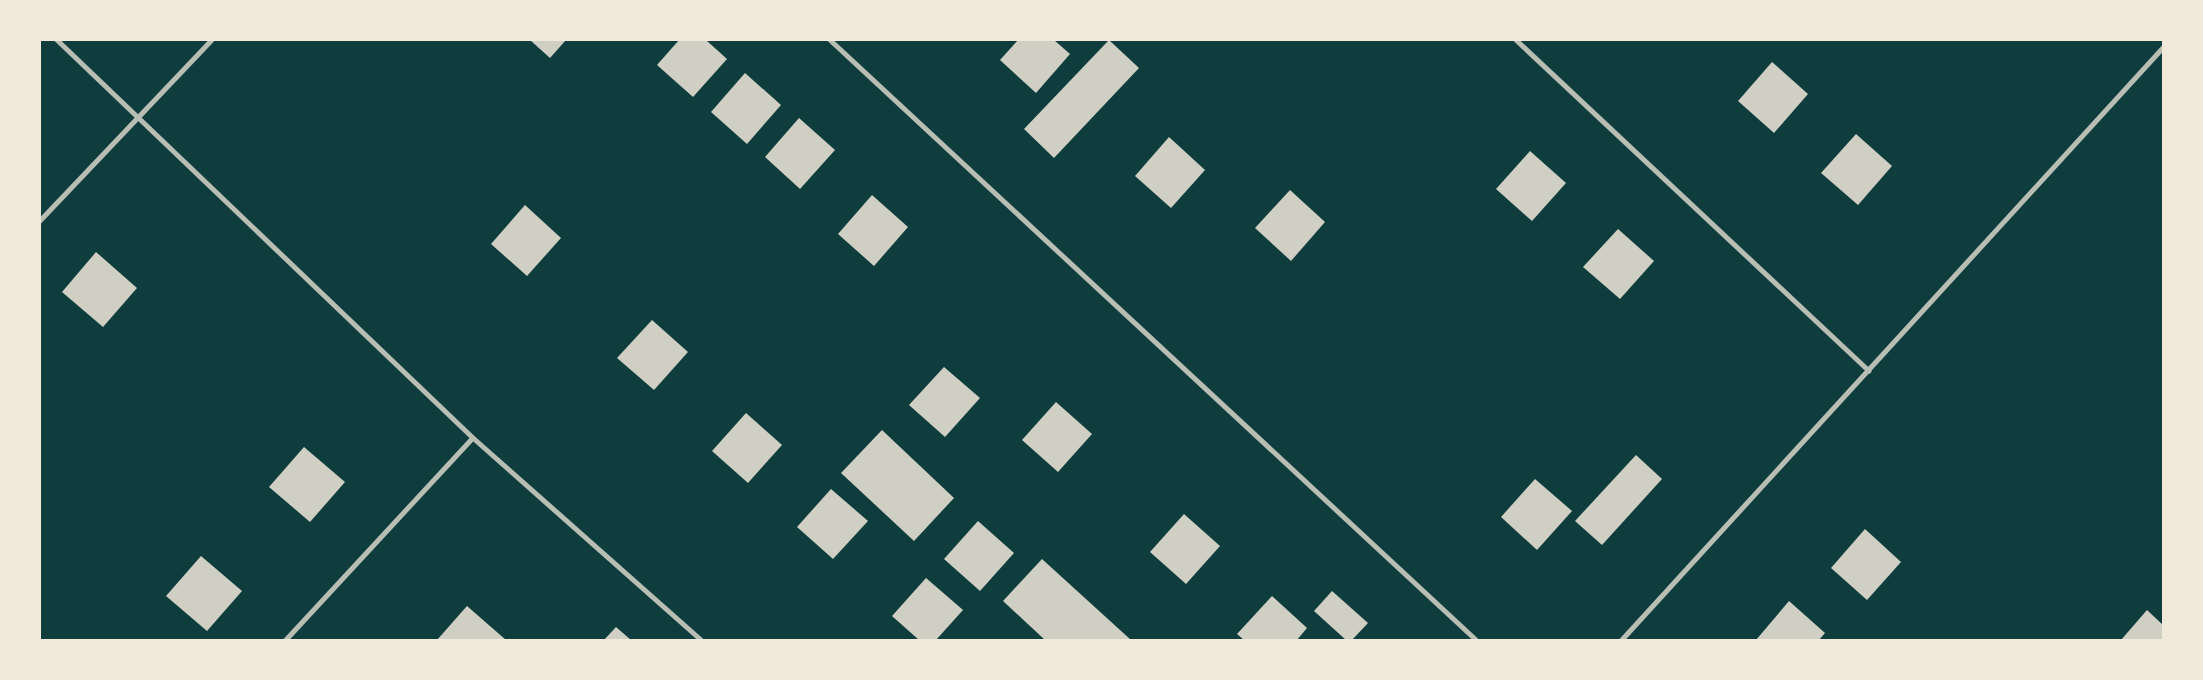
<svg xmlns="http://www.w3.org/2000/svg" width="2203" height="680" font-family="Barlow,sans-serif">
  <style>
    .building { fill: #cfcfc3 }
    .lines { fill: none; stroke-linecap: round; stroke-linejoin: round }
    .minor { stroke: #b8beb3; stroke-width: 5 }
  </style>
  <rect width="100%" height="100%" fill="#0f3d3e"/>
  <g class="building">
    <polygon points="530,40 566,40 550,58"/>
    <polygon points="679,40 706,40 727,59 693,97 657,65"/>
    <polygon points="1018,40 1054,40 1070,54 1036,93 1000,60"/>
    <polygon points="1109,40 1139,68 1054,158 1024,129"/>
    <polygon points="1772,62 1808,94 1774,133 1738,101"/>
    <polygon points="745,73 781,105 747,144 711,112"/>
    <polygon points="799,118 835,150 800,189 765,157"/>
    <polygon points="1856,134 1892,166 1858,205 1821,173"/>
    <polygon points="1169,137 1205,170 1171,208 1135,176"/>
    <polygon points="1530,151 1566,183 1532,221 1496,189"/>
    <polygon points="1290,190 1325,222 1291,261 1255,228"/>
    <polygon points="872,195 908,227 874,266 838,234"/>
    <polygon points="525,205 561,238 527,276 491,244"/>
    <polygon points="1618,229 1654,261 1620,299 1583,267"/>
    <polygon points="96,252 137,288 103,327 62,292"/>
    <polygon points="652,320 688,352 654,390 617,358"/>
    <polygon points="944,367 980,398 945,437 909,405"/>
    <polygon points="1056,402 1092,434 1058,472 1022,440"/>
    <polygon points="746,413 782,445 748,483 712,451"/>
    <polygon points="882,430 954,498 914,541 841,473"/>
    <polygon points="304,447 345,482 310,522 269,487"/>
    <polygon points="1636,455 1662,479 1602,545 1575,521"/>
    <polygon points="1535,479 1572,511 1537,550 1501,517"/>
    <polygon points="831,489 868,521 833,559 797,527"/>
    <polygon points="1184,514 1220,546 1186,584 1150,552"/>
    <polygon points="978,521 1014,553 980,591 944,559"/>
    <polygon points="1865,529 1901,562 1867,600 1831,568"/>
    <polygon points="201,556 242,591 207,631 166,596"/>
    <polygon points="1042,559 1131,640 1045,640 1003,601"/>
    <polygon points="926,578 963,610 936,640 919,640 892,616"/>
    <polygon points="1332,591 1368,623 1352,640 1346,640 1314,611"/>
    <polygon points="1272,596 1307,628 1297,640 1244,640 1237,634"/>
    <polygon points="1789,601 1825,633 1819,640 1756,640"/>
    <polygon points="467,606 506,640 437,640"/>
    <polygon points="2147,610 2163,625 2163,640 2121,640"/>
    <polygon points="616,627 631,640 604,640"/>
  </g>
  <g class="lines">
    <g class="minor">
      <polyline points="57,40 473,438 701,640"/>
      <polyline points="830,40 1476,640"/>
      <polyline points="1516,40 1869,371"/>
      <polyline points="40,221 212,40"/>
      <polyline points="286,640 473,438"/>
      <polyline points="1622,640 2163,48"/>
    </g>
  </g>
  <rect width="2203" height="680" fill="none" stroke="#f1e9da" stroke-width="82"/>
</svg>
